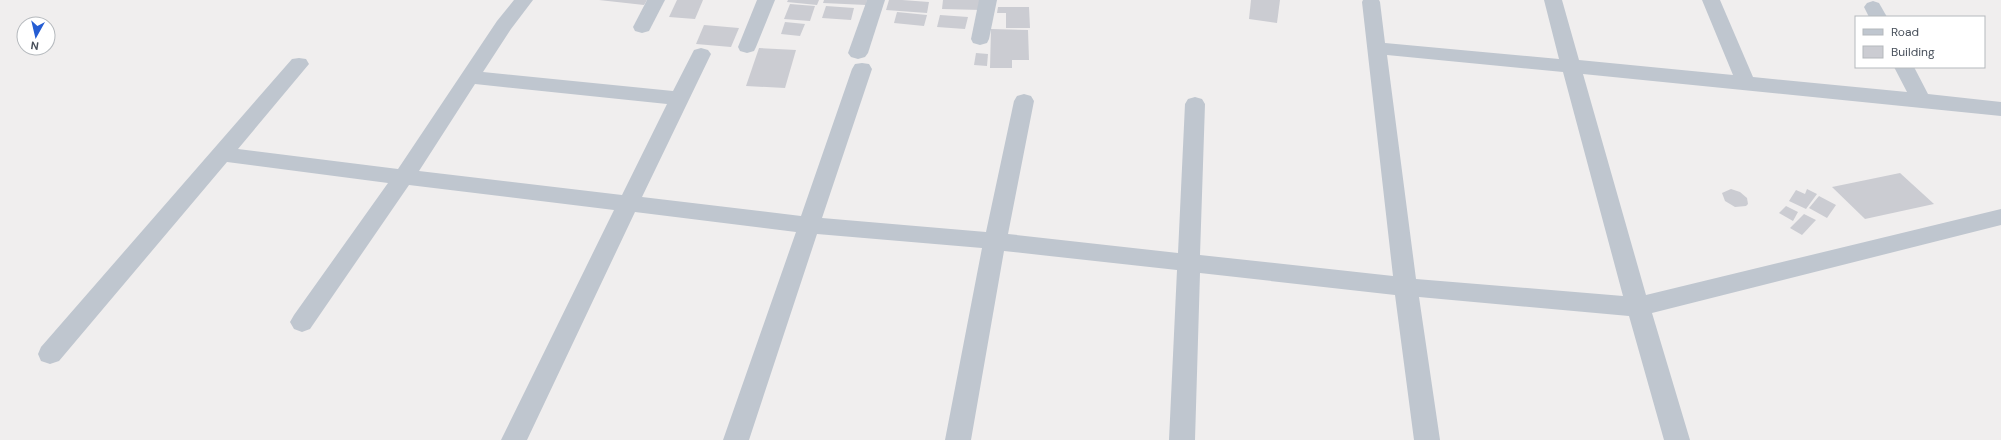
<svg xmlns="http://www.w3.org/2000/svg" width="2001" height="440" font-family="'DM Sans',sans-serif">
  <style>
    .building { fill: #cbccd2 }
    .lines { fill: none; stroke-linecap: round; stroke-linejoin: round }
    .street { fill: #bfc6cf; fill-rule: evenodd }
  </style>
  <rect width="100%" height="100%" fill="#f0eeee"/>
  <g class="building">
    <polygon points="599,0 647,0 644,5"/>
    <polygon points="677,0 703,0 695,19 669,17"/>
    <polygon points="788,0 819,0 817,5 787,2"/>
    <polygon points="824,0 867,0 866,5 823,3"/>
    <polygon points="889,0 902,0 929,2 927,13 886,10"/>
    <polygon points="943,0 983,0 982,10 942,9"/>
    <polygon points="1251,0 1280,0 1277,23 1249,19"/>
    <polygon points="790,4 815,6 810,21 784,19"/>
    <polygon points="826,6 854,8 851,20 822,18"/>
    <polygon points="998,7 1029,7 1030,28 1006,28 1006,13 997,13"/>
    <polygon points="897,12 927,15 924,26 894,23"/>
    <polygon points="940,15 968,17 965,29 937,27"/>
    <polygon points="785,22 805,24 800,36 781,34"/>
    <polygon points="704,25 739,28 731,47 696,44"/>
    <polygon points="991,29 1028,30 1029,60 1012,60 1012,68 990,68"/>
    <polygon points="759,48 796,50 785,88 746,86"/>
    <polygon points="976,53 988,54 987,66 974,65"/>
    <polygon points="1900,173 1934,204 1865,219 1832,187"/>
    <polygon points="1731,189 1740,192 1747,198 1748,204 1746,206 1735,207 1725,201 1722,193"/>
    <polygon points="1807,189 1817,194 1806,209 1789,201 1796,190 1805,194"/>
    <polygon points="1819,196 1836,205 1827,218 1809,208"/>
    <polygon points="1786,206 1798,212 1793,221 1779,213"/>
    <polygon points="1804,214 1816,220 1802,235 1790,228"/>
  </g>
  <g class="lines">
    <g class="street">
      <path d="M514,0H533L511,29L483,72L673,91L694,50L701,48L708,50L711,54L642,197L801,216L852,69L855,64L862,63L869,64L872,69L822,218L986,232L1014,101L1017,96L1024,94L1031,96L1034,101L1008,234L1178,253L1185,104L1188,99L1195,97L1202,99L1205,104L1200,255L1393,276L1362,2L1363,0H1379L1380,2L1385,43L1559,59L1544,0H1562L1579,60L1733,75L1702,0H1720L1753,77L1907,92L1894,67H1914L1928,94L2001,102V116L1583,74L1646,295L2001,209V225L1652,313L1690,440H1664L1629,316L1419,297L1440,440H1414L1395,295L1200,273L1195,440H1169L1177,270L1004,251L971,440H945L982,248L817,234L749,440H723L796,232L635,212L527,440H501L614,210L409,185L310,329L302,332L294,329L290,322L294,315L388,183L227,162L59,361L50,364L41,361L38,354L41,347L292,59L299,58L306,59L309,64L238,149L398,169L497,21ZM1387,55L1563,72L1623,296L1416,279ZM475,84L667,104L622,195L419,171Z"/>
      <polygon points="647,0 665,0 649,31 642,33 635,31 633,27"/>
      <polygon points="757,0 775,0 756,47 754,51 747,53 740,51 738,47"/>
      <polygon points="867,0 885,0 868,53 865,57 858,59 851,57 848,53"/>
      <polygon points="979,0 997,0 989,39 987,43 980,45 973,43 971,39"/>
      <polygon points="1873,1 1879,3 1887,17 1869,17 1864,7 1867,3"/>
    </g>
  </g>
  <rect x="1855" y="16" width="130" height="52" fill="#ffffff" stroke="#b5b9bd"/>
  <rect x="1863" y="29" width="20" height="6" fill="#bfc6cf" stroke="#b5b9bd"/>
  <text x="1891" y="36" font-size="12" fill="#474f5a">Road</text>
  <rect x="1863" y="46" width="20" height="12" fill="#cbccd2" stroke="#b5b9bd"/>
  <text x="1891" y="56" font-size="12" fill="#474f5a">Building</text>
  <g transform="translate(36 36) rotate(188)"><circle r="19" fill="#ffffff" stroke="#b5b9bd"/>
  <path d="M0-3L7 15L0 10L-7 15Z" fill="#255dd3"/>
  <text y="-6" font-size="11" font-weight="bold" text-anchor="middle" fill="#474f5a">N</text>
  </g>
</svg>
